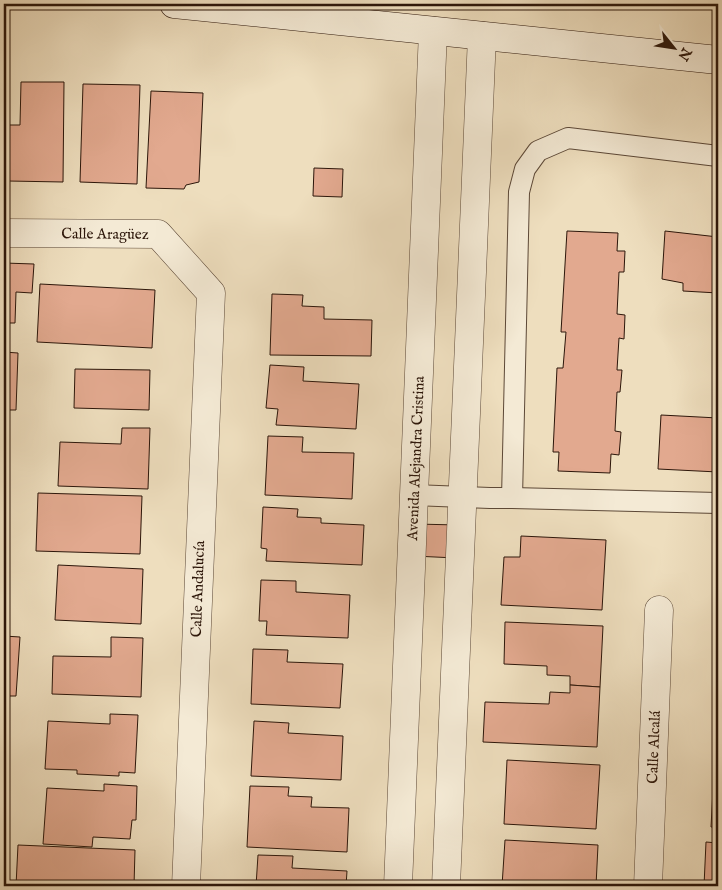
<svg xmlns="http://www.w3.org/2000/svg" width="722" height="890" font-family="'IM FELL English',serif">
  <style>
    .building { fill: #e2a98f; stroke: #2c160a }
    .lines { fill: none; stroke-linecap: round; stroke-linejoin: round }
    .lane-casing { stroke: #5c4837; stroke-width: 22 }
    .street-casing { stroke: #5c4837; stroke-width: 29 }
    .secondary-casing { stroke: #2c160a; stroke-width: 29 }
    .lane { stroke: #f4ead5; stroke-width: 20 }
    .street { stroke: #f4ead5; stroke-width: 28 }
    .secondary { stroke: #f4ead5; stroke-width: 28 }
    .labels { text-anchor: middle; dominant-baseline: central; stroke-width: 4; stroke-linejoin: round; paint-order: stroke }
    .street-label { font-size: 15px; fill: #2c160a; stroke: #f4ead5 }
  </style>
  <rect width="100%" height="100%" fill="#eedebe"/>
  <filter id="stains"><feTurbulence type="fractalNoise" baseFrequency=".004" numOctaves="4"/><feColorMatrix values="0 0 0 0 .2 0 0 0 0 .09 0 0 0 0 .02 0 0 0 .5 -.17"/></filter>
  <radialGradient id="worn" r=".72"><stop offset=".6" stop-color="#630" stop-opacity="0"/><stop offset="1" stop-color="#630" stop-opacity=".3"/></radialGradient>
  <g class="building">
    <polygon points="21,82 64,82 63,182 8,181 8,125 20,125"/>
    <polygon points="83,84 140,85 137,184 80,182"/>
    <polygon points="151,91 203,93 199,182 186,185 184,189 146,188"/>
    <polygon points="314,168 343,169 342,197 313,196"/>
    <polygon points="567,231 618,233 617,251 625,251 624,272 619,272 617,314 625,315 624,339 619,338 617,370 622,370 620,392 617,392 615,431 621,432 619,455 611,454 610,473 558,471 559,452 553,452 557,368 563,368 566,332 561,332"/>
    <polygon points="665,231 718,237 718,293 683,291 683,283 662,279"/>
    <polygon points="4,263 34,264 32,293 16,292 15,323 4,323"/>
    <polygon points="40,284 155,290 152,348 37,342"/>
    <polygon points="272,294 303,295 302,306 324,307 324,319 372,320 371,356 270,355"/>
    <polygon points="4,352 18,353 16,410 4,410"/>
    <polygon points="270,365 304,367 303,381 359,384 356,429 276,425 278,409 266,408"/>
    <polygon points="75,369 150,370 149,410 74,408"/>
    <polygon points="661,415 718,418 718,472 658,469"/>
    <polygon points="122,428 150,428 148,489 58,486 60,442 121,444"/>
    <polygon points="4,430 8,430 5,484 4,484"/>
    <polygon points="268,436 303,437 302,452 354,453 352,499 265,495"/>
    <polygon points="38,493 142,496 140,554 36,551"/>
    <polygon points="263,507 298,509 297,517 321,518 321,523 364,525 362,565 266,561 267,549 261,548"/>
    <polygon points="4,508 9,508 7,550 4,549"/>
    <polygon points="415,524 458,525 456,558 414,556"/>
    <polygon points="521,536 606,540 602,610 501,605 504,557 520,557"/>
    <polygon points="58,565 143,569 141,624 55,620"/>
    <polygon points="261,580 296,581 296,592 350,595 348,638 266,635 267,621 259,621"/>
    <polygon points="505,622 603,626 600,687 570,685 570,676 547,675 547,666 504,664"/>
    <polygon points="4,636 20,637 16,696 4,696"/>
    <polygon points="111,637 143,638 141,697 52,694 53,656 111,657"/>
    <polygon points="253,649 288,650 287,662 343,664 340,708 251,704"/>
    <polygon points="570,685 600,687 597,747 483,742 485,702 549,704 550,692 570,693"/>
    <polygon points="716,699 718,699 718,755 713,754"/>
    <polygon points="110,714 138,715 135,773 119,772 119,776 77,774 77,770 45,769 48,721 110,724"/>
    <polygon points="254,721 289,723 288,733 343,736 341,780 251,776"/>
    <polygon points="507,760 600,765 596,829 504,824"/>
    <polygon points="714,771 718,771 718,827 711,827"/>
    <polygon points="104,784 137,786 136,820 132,820 130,839 93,837 92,847 43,844 47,788 104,791"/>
    <polygon points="250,786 289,787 288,796 312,797 311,807 349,808 347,852 247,847"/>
    <polygon points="505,840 598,845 596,886 502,886"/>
    <polygon points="706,842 718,843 718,886 704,886"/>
    <polygon points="18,845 135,850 134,886 16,886"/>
    <polygon points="258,855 293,856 292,868 347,871 346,886 256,886"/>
  </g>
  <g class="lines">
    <g class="lane-casing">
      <g id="lane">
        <polyline points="413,495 490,498 512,498 718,503"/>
        <polyline points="512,498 519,192 525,169 538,151 568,138 718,156"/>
      </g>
    </g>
    <g class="street-casing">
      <g id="street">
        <path id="s1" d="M4,233L158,234L211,293L186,886"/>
        <path id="s2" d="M398,886L433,31"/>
        <polyline points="446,886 482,36"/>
        <path id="s3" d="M648,886L659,610"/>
      </g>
    </g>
    <g class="secondary-casing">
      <polyline id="secondary" points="174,4 718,60"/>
    </g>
    <use href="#lane" class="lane"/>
    <use href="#street" class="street"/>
    <use href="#secondary" class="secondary"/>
  </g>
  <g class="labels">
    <g class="street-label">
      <text stroke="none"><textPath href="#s1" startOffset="101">Calle Aragüez</textPath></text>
      <text stroke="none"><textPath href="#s2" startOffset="428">Avenida Alejandra Cristina</textPath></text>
      <text transform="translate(198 589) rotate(-88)">Calle Andalucía</text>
      <text stroke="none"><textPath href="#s3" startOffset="139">Calle Alcalá</textPath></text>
    </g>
  </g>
  <rect width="722" height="890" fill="none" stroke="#eedebe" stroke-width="20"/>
  <rect x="5" y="5" width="712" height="880" fill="none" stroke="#2c160a" stroke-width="2.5"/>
  <rect x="10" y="10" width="702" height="870" fill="none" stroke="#2c160a"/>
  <g transform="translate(674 48) rotate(120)" stroke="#f4ead5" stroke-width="4" paint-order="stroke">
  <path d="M0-4L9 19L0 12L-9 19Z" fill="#2c160a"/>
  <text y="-8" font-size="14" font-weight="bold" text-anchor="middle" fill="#2c160a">N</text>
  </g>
  <rect width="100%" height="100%" filter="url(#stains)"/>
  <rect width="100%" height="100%" fill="url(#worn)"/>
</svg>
